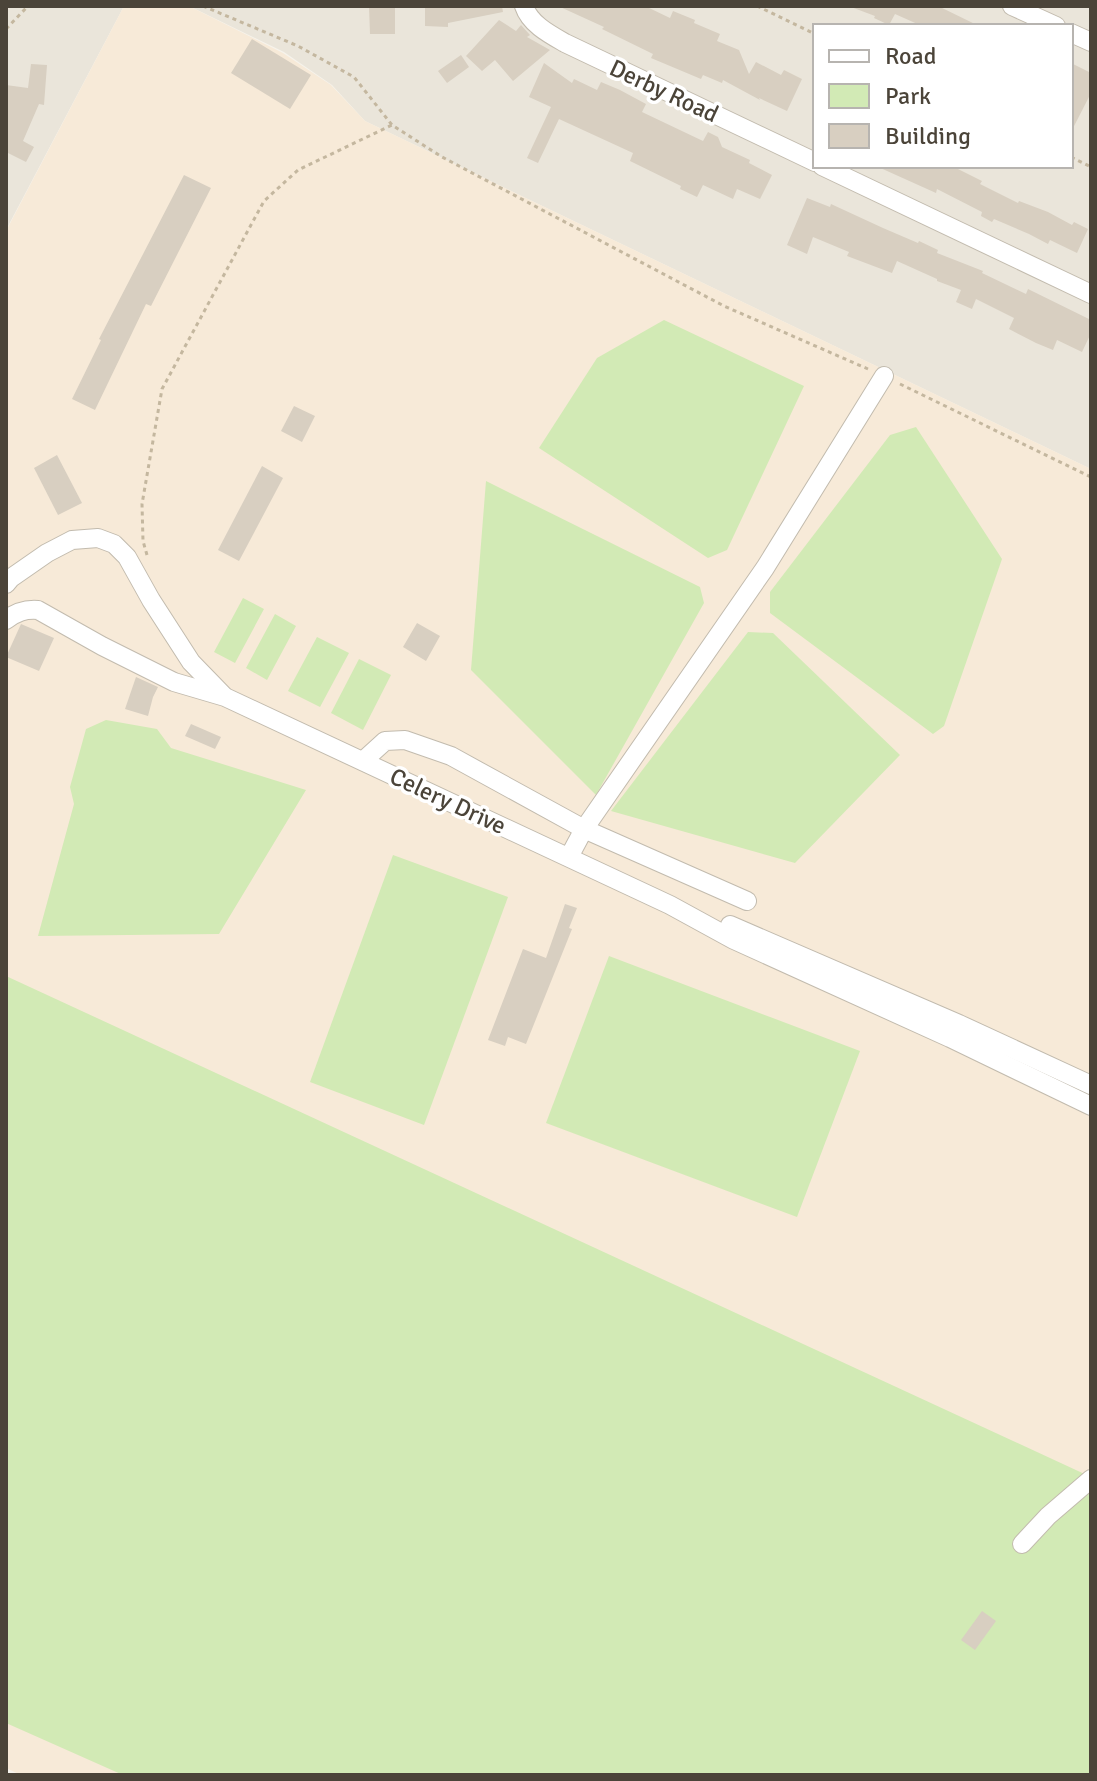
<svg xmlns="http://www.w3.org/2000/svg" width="1097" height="1781" font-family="Signika,sans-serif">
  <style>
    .residential { fill: #eae5da; fill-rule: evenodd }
    .commercial { fill: #f7ead8 }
    .green { fill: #d2eab5 }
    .building { fill: #d8cfc1 }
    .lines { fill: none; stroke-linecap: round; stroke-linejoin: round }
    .minor-casing { stroke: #c2bbae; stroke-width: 20 }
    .path { stroke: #c4b79f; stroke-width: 3; stroke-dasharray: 4 4; stroke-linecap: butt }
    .minor { stroke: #fff; stroke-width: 18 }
    .labels { text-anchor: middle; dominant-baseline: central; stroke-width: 7; stroke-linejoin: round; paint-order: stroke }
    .street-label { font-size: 24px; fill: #4b4439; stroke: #fff }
  </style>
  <rect width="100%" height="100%" fill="#f6f3ec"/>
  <g class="residential">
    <polygon points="6,6 124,6 6,230"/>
    <path d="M189,6H1091V469L365,121L332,85L284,52ZM815,26H1071V166H815Z"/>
  </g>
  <polygon class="commercial" points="124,6 189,6 283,53 331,85 365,121 1091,469 1091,1775 21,1775 6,1768 6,231"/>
  <g class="green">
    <polygon points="664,320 804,386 727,550 708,558 539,448 597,358"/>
    <polygon points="916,427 1002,559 944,726 933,734 770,613 770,592 890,435"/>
    <polygon points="486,481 700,587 704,603 596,795 471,670"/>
    <polygon points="243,598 264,609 235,663 214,652"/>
    <polygon points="275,614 296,626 267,680 246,668"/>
    <polygon points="748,632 773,633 900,755 795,863 611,811"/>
    <polygon points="317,637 349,653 320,707 288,691"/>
    <polygon points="359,659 391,675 363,730 331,713"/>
    <polygon points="106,720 157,729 171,748 306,790 219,934 38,936 74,804 70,787 86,729"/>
    <polygon points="393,855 508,897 424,1125 310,1082"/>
    <polygon points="609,956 860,1051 797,1217 546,1123"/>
    <polygon points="6,976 1091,1477 1091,1775 123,1775 6,1723"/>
  </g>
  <g class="building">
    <polygon points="369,6 395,6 395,34 370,34"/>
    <polygon points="425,6 502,6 503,12 448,23 448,27 425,26"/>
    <polygon points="558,6 645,6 670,18 673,11 695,20 694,23 720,34 717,41 739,50 749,74 756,62 781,75 784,70 802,79 787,111 759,98 760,100 723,80 722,83 703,75 701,79 651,58 653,54 602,29 604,27"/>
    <polygon points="938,6 979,26 922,26 895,14 889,25 874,18 875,16 851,7"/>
    <polygon points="499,20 516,31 521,25 530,35 527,37 550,50 513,81 495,60 482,71 466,56"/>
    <polygon points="252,39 311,75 290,109 231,73"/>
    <polygon points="461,55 469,67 447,83 438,71"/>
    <polygon points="544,63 572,83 574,79 597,90 601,82 620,90 646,104 642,112 703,141 708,132 718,137 722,147 750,160 749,163 772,175 760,199 737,189 733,199 703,185 697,197 680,189 681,186 630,161 633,153 559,119 538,163 527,158 551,107 529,97"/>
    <polygon points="1071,63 1091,73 1091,93 1071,132"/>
    <polygon points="31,64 47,65 44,105 39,104 23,141 34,147 26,162 6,152 6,85 28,88"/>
    <polygon points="876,166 952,166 982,181 980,184 1018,203 1019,201 1048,212 1072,225 1074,222 1088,229 1077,253 1050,240 1048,244 1029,234 994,219 992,222 981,216 982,212 937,189 936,193"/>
    <polygon points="184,175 211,188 151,306 146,304 95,410 72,399 101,340 99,339"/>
    <polygon points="807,198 830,207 831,204 883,228 918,243 919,241 938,250 937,253 983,271 982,273 1026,294 1028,289 1091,320 1091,333 1082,352 1057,340 1053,350 1036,343 1009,329 1014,318 976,299 972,309 956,302 961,290 937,281 937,279 897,261 892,273 847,256 849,252 813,237 807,254 787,245"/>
    <polygon points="294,406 315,416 302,442 281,431"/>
    <polygon points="57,455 82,503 58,515 34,468"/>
    <polygon points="262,466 283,478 239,561 218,550"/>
    <polygon points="417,623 440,636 426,661 403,647"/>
    <polygon points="21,624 54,638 39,671 6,657"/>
    <polygon points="136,677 158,687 153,697 148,716 125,709"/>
    <polygon points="191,724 221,737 215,749 185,736"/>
    <polygon points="565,904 577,908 569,928 572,929 526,1044 508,1037 505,1046 488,1040 523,949 546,958"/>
    <polygon points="982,1611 996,1621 975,1650 961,1640"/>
  </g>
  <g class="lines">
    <g class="minor-casing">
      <g id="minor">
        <path d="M524,6C530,24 549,34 565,43L815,162"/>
        <polyline points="1012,6 1056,26"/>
        <polyline points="1071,33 1091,42"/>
        <polyline points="822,166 1091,294"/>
        <polyline points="6,584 11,578 47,553 72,540 98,538 114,544 127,557 151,600 191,662 223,695"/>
        <path d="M6,620C16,612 25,609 38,610L102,646L174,682L225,697L670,905L734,940L950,1038L1091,1106"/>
        <polyline points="363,761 385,741 405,740 451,756 584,829 747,901"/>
        <polyline points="569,857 584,829 765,568 884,376"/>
        <polyline points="730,925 959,1024 1091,1085"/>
        <polyline points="1022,1544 1048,1516 1091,1479"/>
      </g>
    </g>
    <g class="path">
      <polyline points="203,6 298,46 354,77 392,125 442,157 724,306 868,369"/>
      <polyline points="757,6 815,34"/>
      <polyline points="6,29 28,6"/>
      <polyline points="1071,157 1091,167"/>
      <polyline points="900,384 1091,477"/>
      <polyline points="147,555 143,541 142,504 162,389 264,201 298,170 392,125"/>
    </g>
    <use href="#minor" class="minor"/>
  </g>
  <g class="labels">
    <g class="street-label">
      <text transform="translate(664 91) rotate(25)">Derby Road</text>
      <text transform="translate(448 801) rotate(25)">Celery Drive</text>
    </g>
  </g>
  <rect width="1097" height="1781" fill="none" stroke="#4b4439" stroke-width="16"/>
  <rect x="813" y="24" width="260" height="144" fill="#ffffff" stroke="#b7b4b0" stroke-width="2"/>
  <rect x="829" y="50" width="40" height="12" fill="#ffffff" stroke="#b7b4b0" stroke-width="2"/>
  <text x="885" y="64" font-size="24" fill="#4b4439">Road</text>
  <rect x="829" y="84" width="40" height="24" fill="#d2eab5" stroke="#b7b4b0" stroke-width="2"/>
  <text x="885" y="104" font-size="24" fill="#4b4439">Park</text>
  <rect x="829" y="124" width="40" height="24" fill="#d8cfc1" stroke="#b7b4b0" stroke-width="2"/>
  <text x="885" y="144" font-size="24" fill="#4b4439">Building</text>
</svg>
